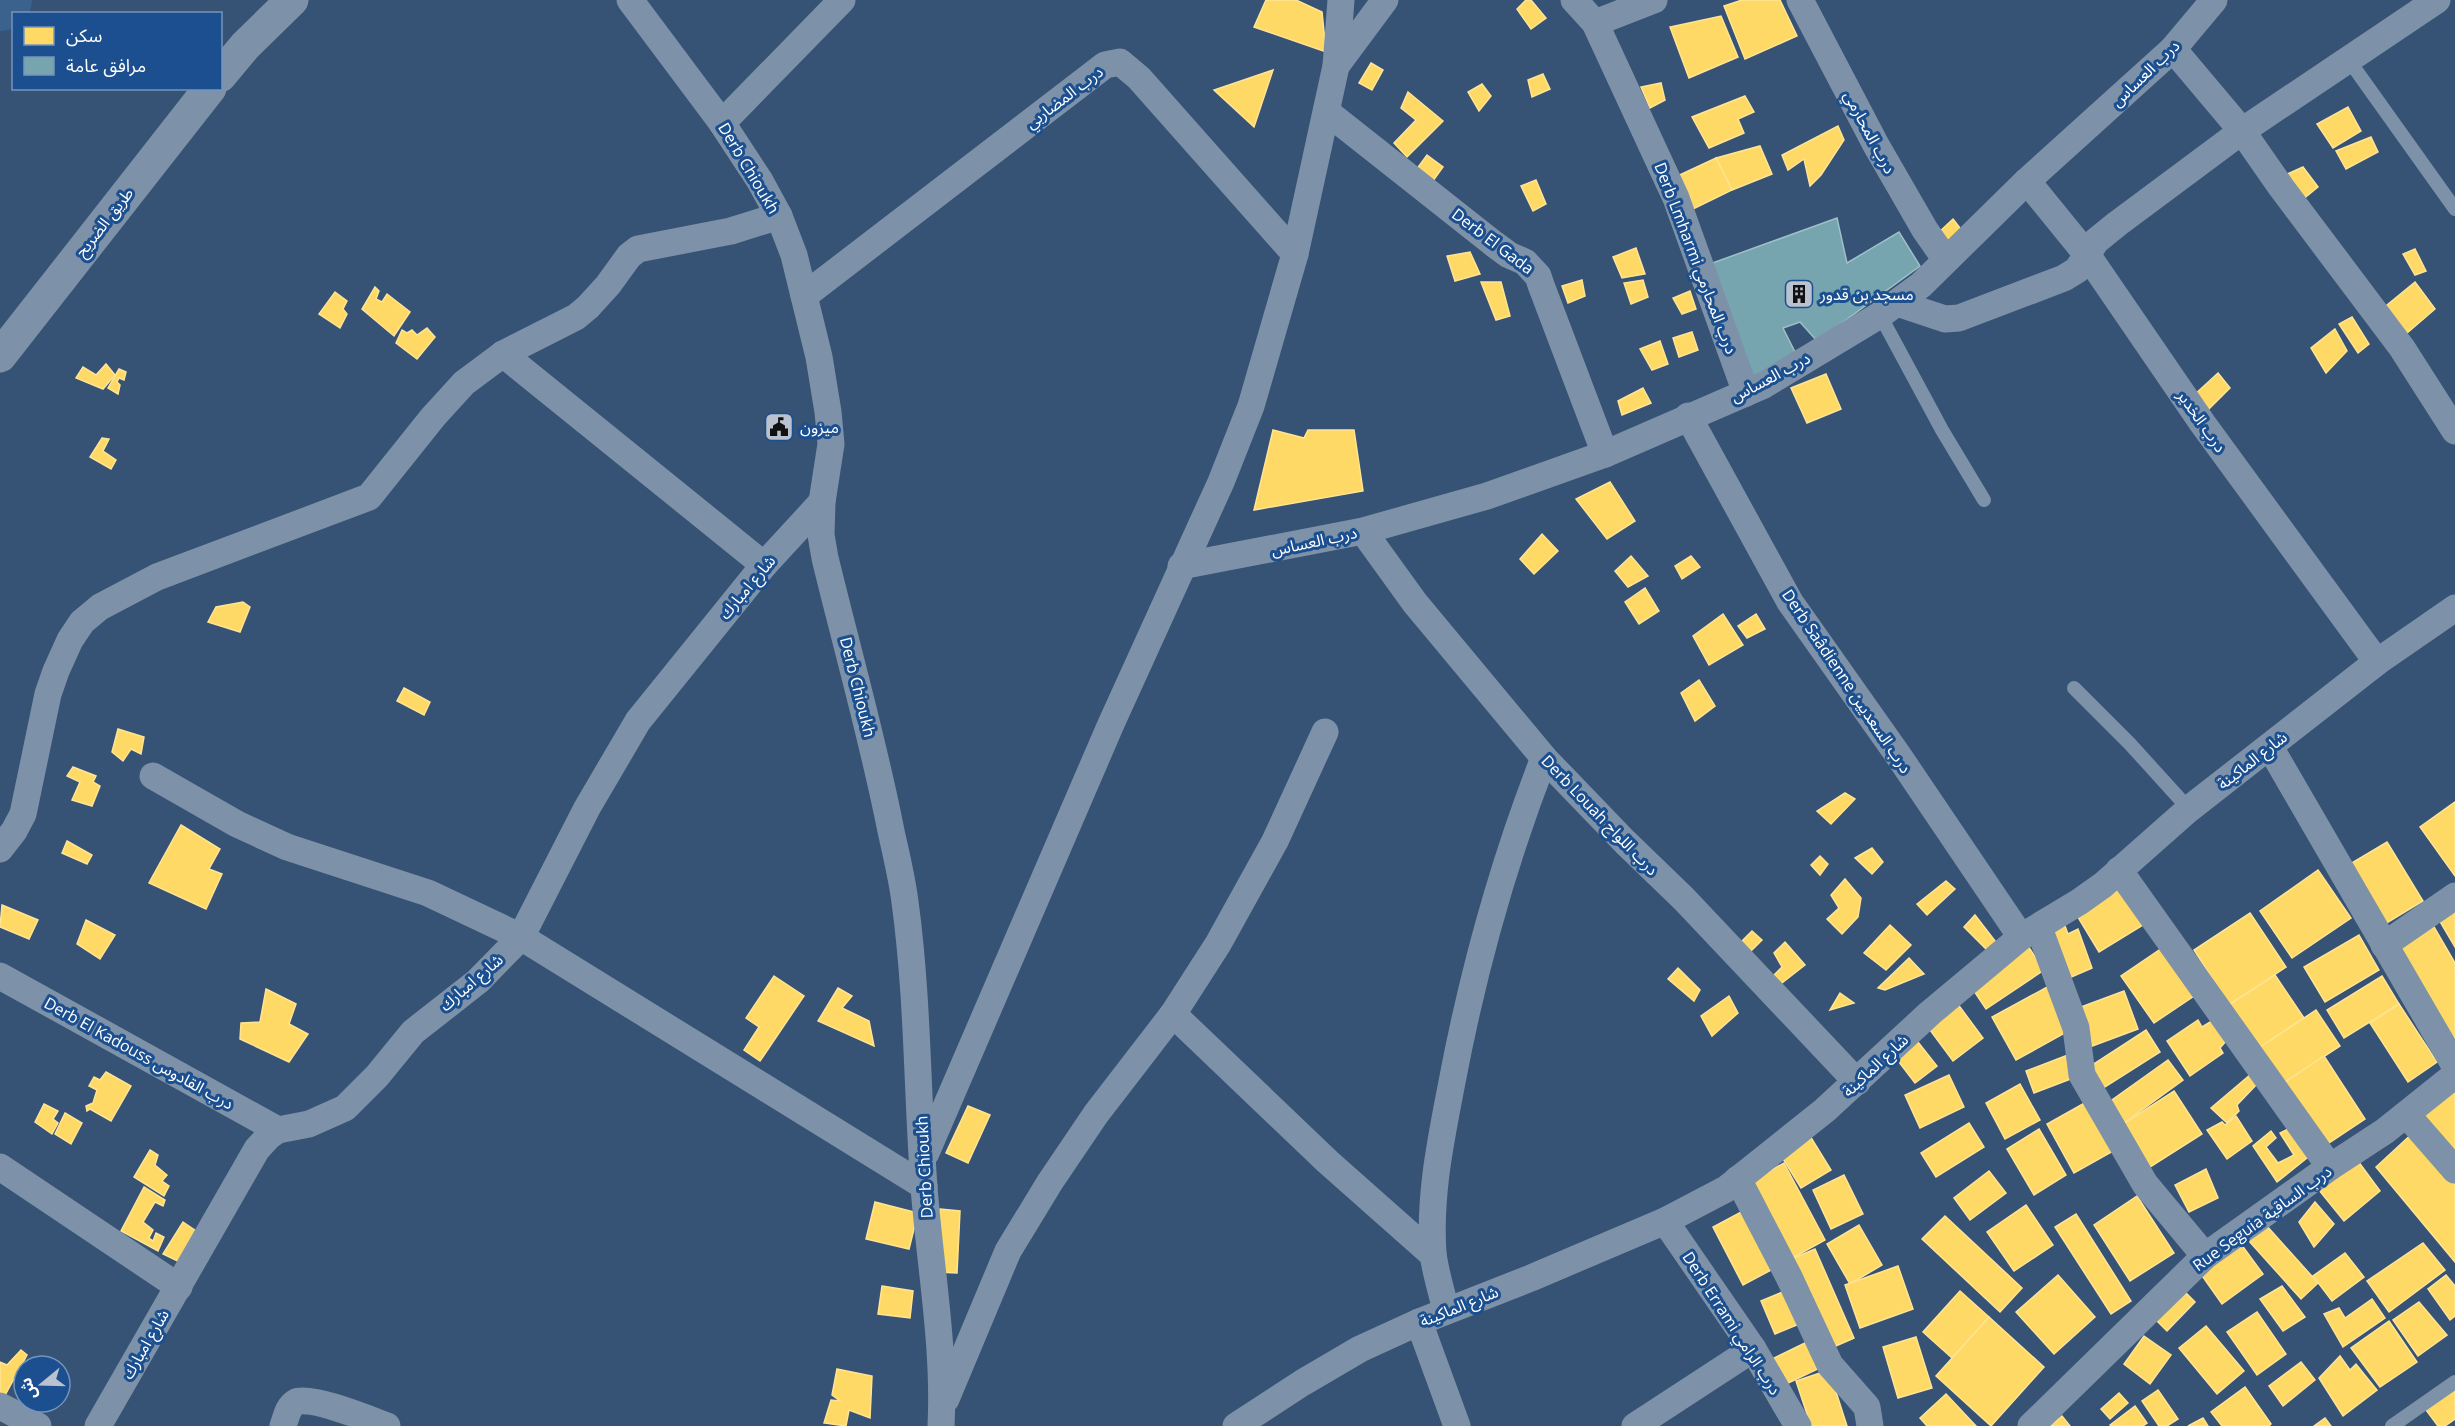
<svg xmlns="http://www.w3.org/2000/svg" width="2455" height="1426" font-family="'Open Sans','Noto Sans Arabic',sans-serif">
  <style>
    .homes { fill: #ffd966; stroke: #ffe494; stroke-width: 1.5 }
    .public { fill: #76a5af; stroke: #9fc0c7; stroke-width: 1.5 }
    .lines { fill: none; stroke-linecap: round; stroke-linejoin: round }
    .river { stroke: #3b618d; stroke-width: 58 }
    .service { stroke: #7d92a8; stroke-width: 14 }
    .minor { stroke: #7d92a8; stroke-width: 27 }
    .tertiary { stroke: #7d92a8; stroke-width: 33 }
    .labels { text-anchor: middle; dominant-baseline: central; stroke-width: 6; stroke-linejoin: round; paint-order: stroke }
    .street-label { font-size: 16px; fill: #fff; stroke: #1b4f8f }
    .poi-label { font-size: 16px; fill: #fff; stroke: #1b4f8f; text-anchor: start }
  </style>
  <rect width="100%" height="100%" fill="#365274"/>
  <g class="homes">
    <polygon points="1266,0 1296,0 1322,12 1326,52 1254,27"/>
    <polygon points="1526,0 1531,0 1546,18 1531,29 1517,9"/>
    <polygon points="1742,0 1780,0 1797,36 1745,59 1724,6"/>
    <polygon points="1721,16 1738,57 1689,78 1670,27"/>
    <polygon points="1371,63 1383,70 1372,90 1359,83"/>
    <polygon points="1273,70 1254,127 1214,90"/>
    <polygon points="1543,74 1550,89 1532,97 1528,80"/>
    <polygon points="1661,83 1665,100 1650,108 1641,87"/>
    <polygon points="1482,84 1491,96 1479,111 1468,92"/>
    <polygon points="1408,92 1443,121 1407,157 1394,143 1416,120 1401,108"/>
    <polygon points="1745,96 1754,112 1738,119 1744,133 1709,148 1692,117"/>
    <polygon points="2348,107 2361,131 2333,148 2317,124"/>
    <polygon points="1838,126 1844,140 1821,175 1810,186 1804,159 1788,170 1782,155"/>
    <polygon points="2371,137 2378,152 2346,169 2336,151"/>
    <polygon points="1760,146 1772,174 1732,190 1716,158"/>
    <polygon points="1427,155 1443,167 1430,185 1413,174"/>
    <polygon points="1716,158 1732,190 1691,210 1675,177"/>
    <polygon points="2303,167 2318,187 2301,201 2283,176"/>
    <polygon points="1536,180 1546,204 1533,211 1521,186"/>
    <polygon points="1953,219 1963,232 1948,249 1937,234"/>
    <polygon points="1636,248 1645,274 1622,278 1613,257"/>
    <polygon points="2415,249 2426,271 2415,275 2403,254"/>
    <polygon points="1470,252 1480,274 1455,281 1447,256"/>
    <polygon points="1582,280 1585,296 1568,303 1562,286"/>
    <polygon points="1643,280 1648,297 1631,304 1624,283"/>
    <polygon points="1481,282 1501,282 1510,316 1496,320"/>
    <polygon points="2415,282 2435,309 2406,334 2386,306"/>
    <polygon points="375,287 379,291 376,299 382,302 387,294 410,312 394,336 362,309"/>
    <polygon points="1690,291 1696,309 1682,314 1673,298"/>
    <polygon points="335,292 347,301 343,309 347,314 340,328 319,314"/>
    <polygon points="2352,317 2369,344 2358,353 2339,324"/>
    <polygon points="427,328 435,337 417,359 396,343 402,330 407,333 412,330 417,335"/>
    <polygon points="2335,329 2347,351 2326,373 2311,348"/>
    <polygon points="1692,332 1698,350 1679,357 1673,338"/>
    <polygon points="1660,341 1668,364 1652,370 1640,349"/>
    <polygon points="106,364 115,375 103,389 76,378 83,367 96,375"/>
    <polygon points="119,369 126,372 124,380 119,378 117,382 120,385 118,394 108,388"/>
    <polygon points="2218,373 2230,388 2206,412 2193,396"/>
    <polygon points="1826,374 1841,409 1807,423 1791,388"/>
    <polygon points="1643,388 1651,403 1622,415 1618,401"/>
    <polygon points="1273,430 1304,438 1308,430 1354,430 1363,491 1254,510"/>
    <polygon points="102,438 109,439 103,451 116,460 111,469 90,457"/>
    <polygon points="1610,482 1635,521 1607,539 1576,499"/>
    <polygon points="1542,534 1558,551 1534,574 1520,559"/>
    <polygon points="1631,556 1648,576 1628,587 1615,571"/>
    <polygon points="1691,556 1700,567 1682,579 1675,566"/>
    <polygon points="1645,588 1659,611 1639,624 1625,602"/>
    <polygon points="243,602 250,607 240,632 208,622 216,607"/>
    <polygon points="1723,614 1743,645 1709,665 1693,636"/>
    <polygon points="1756,614 1765,629 1747,638 1738,626"/>
    <polygon points="1699,680 1715,706 1695,721 1681,693"/>
    <polygon points="404,688 430,702 424,715 397,701"/>
    <polygon points="118,729 144,737 141,754 131,749 123,761 112,752"/>
    <polygon points="73,767 96,776 93,782 100,786 92,806 72,800 80,782 67,776"/>
    <polygon points="1845,793 1855,799 1831,824 1817,811"/>
    <polygon points="2455,802 2455,876 2420,827"/>
    <polygon points="181,825 220,849 209,869 222,874 206,909 149,883"/>
    <polygon points="67,841 92,855 87,864 62,853"/>
    <polygon points="2387,842 2423,901 2385,924 2350,864"/>
    <polygon points="1872,848 1883,862 1872,874 1855,858"/>
    <polygon points="1820,856 1828,864 1820,875 1811,865"/>
    <polygon points="2318,870 2351,918 2292,958 2260,911"/>
    <polygon points="1845,879 1861,898 1858,917 1842,934 1827,919 1839,908 1831,895"/>
    <polygon points="1946,881 1955,889 1927,915 1917,904"/>
    <polygon points="2120,887 2143,925 2099,952 2076,914"/>
    <polygon points="2455,902 2455,947 2435,913"/>
    <polygon points="2,905 38,920 29,939 0,927"/>
    <polygon points="2250,913 2286,967 2229,1005 2194,950"/>
    <polygon points="1975,915 1999,946 1990,953 1964,927"/>
    <polygon points="86,920 115,935 100,959 77,944"/>
    <polygon points="1890,925 1911,945 1886,970 1864,953"/>
    <polygon points="2065,926 2068,934 2078,929 2092,968 2069,978 2049,932"/>
    <polygon points="2434,927 2455,963 2455,1046 2394,950"/>
    <polygon points="1752,931 1762,940 1750,952 1741,942"/>
    <polygon points="2359,935 2379,970 2325,1002 2304,967"/>
    <polygon points="1785,942 1805,965 1778,986 1771,978 1782,967 1774,953"/>
    <polygon points="2028,946 2044,970 1986,1009 1970,985"/>
    <polygon points="2165,946 2197,994 2154,1023 2121,976"/>
    <polygon points="1909,958 1924,974 1885,990 1878,988"/>
    <polygon points="1678,968 1700,990 1694,1001 1668,979"/>
    <polygon points="2275,975 2304,1018 2256,1050 2227,1006"/>
    <polygon points="774,976 804,996 760,1061 744,1050 759,1027 746,1018"/>
    <polygon points="2382,976 2399,1004 2344,1038 2327,1010"/>
    <polygon points="2049,986 2072,1029 2016,1060 1992,1017"/>
    <polygon points="838,988 852,996 842,1008 869,1021 874,1046 818,1021"/>
    <polygon points="266,989 296,1004 289,1024 308,1034 289,1062 240,1039 241,1023 260,1022"/>
    <polygon points="2124,991 2138,1029 2087,1048 2073,1010"/>
    <polygon points="1840,993 1854,1003 1830,1010"/>
    <polygon points="1729,996 1738,1013 1712,1036 1701,1016"/>
    <polygon points="1957,1003 1983,1038 1953,1061 1927,1026"/>
    <polygon points="2399,1004 2437,1062 2408,1082 2370,1023"/>
    <polygon points="2316,1010 2340,1046 2279,1086 2256,1050"/>
    <polygon points="2215,1019 2227,1040 2220,1048 2223,1053 2190,1076 2167,1041 2198,1020 2202,1027"/>
    <polygon points="2146,1030 2160,1052 2097,1092 2083,1071"/>
    <polygon points="1914,1037 1937,1066 1915,1083 1892,1053"/>
    <polygon points="2073,1053 2081,1075 2034,1093 2026,1071"/>
    <polygon points="2324,1056 2365,1119 2326,1145 2285,1082"/>
    <polygon points="2168,1060 2183,1080 2120,1126 2105,1105"/>
    <polygon points="106,1072 131,1086 111,1121 90,1109 87,1111 86,1106 93,1103 97,1090 89,1086 94,1077 100,1080"/>
    <polygon points="2251,1074 2258,1083 2237,1105 2239,1111 2227,1123 2211,1108"/>
    <polygon points="1949,1075 1964,1107 1920,1128 1905,1095"/>
    <polygon points="2020,1084 2040,1120 2005,1139 1986,1103"/>
    <polygon points="2449,1087 2455,1094 2455,1162 2415,1115"/>
    <polygon points="2174,1091 2202,1134 2147,1169 2120,1126"/>
    <polygon points="2088,1101 2115,1150 2074,1173 2047,1124"/>
    <polygon points="44,1104 58,1111 53,1119 58,1123 52,1134 35,1122"/>
    <polygon points="968,1106 990,1115 968,1163 946,1153"/>
    <polygon points="65,1113 82,1123 71,1144 55,1134"/>
    <polygon points="2236,1116 2252,1141 2227,1159 2207,1130 2222,1122 2225,1125"/>
    <polygon points="1969,1123 1984,1147 1936,1177 1921,1153"/>
    <polygon points="2039,1129 2066,1175 2034,1195 2007,1149"/>
    <polygon points="2288,1129 2312,1154 2277,1182 2253,1146 2271,1131 2276,1138 2266,1147 2278,1163 2294,1155 2280,1133"/>
    <polygon points="2416,1130 2455,1175 2455,1262 2376,1167"/>
    <polygon points="1810,1136 1831,1170 1801,1188 1780,1154"/>
    <polygon points="150,1150 158,1155 155,1165 167,1175 162,1181 169,1186 164,1196 134,1177"/>
    <polygon points="2355,1157 2380,1191 2344,1221 2314,1184"/>
    <polygon points="1784,1163 1825,1240 1789,1260 1748,1183"/>
    <polygon points="2206,1169 2218,1198 2189,1212 2175,1185"/>
    <polygon points="1989,1171 2006,1193 1970,1220 1954,1198"/>
    <polygon points="1844,1175 1863,1214 1831,1229 1813,1190"/>
    <polygon points="144,1187 165,1200 163,1206 155,1202 143,1222 153,1230 149,1238 153,1241 156,1233 164,1237 158,1251 121,1231"/>
    <polygon points="2137,1196 2174,1253 2130,1281 2094,1225"/>
    <polygon points="875,1202 918,1213 909,1249 866,1239"/>
    <polygon points="2315,1202 2334,1224 2314,1247 2299,1222"/>
    <polygon points="2026,1205 2053,1245 2014,1271 1987,1232"/>
    <polygon points="940,1209 960,1211 957,1273 936,1272"/>
    <polygon points="1743,1211 1773,1269 1743,1285 1713,1227"/>
    <polygon points="2076,1214 2131,1301 2111,1314 2055,1227"/>
    <polygon points="1945,1216 2022,1288 2000,1312 1922,1239"/>
    <polygon points="183,1222 205,1237 184,1264 163,1254"/>
    <polygon points="1859,1225 1882,1265 1850,1284 1827,1244"/>
    <polygon points="2266,1225 2318,1283 2301,1299 2249,1241"/>
    <polygon points="2238,1240 2263,1274 2222,1304 2198,1270"/>
    <polygon points="2423,1243 2445,1270 2389,1312 2367,1281"/>
    <polygon points="1815,1249 1854,1338 1829,1349 1789,1260"/>
    <polygon points="2345,1253 2364,1277 2332,1301 2313,1276"/>
    <polygon points="1898,1266 1913,1309 1860,1328 1845,1285"/>
    <polygon points="2058,1275 2095,1317 2054,1354 2016,1312"/>
    <polygon points="2446,1275 2455,1286 2455,1316 2450,1320 2428,1289"/>
    <polygon points="882,1286 913,1291 910,1318 878,1314"/>
    <polygon points="2282,1286 2305,1317 2283,1331 2260,1299"/>
    <polygon points="2181,1288 2195,1302 2167,1331 2153,1317"/>
    <polygon points="1785,1291 1799,1324 1775,1334 1761,1301"/>
    <polygon points="1960,1291 1989,1317 1952,1358 1923,1332"/>
    <polygon points="2372,1299 2385,1318 2343,1347 2324,1314 2339,1308 2345,1318"/>
    <polygon points="2419,1302 2447,1335 2418,1356 2393,1320"/>
    <polygon points="2257,1312 2286,1354 2257,1375 2227,1332"/>
    <polygon points="1989,1317 2044,1367 1991,1426 1936,1376"/>
    <polygon points="2389,1321 2417,1362 2380,1387 2351,1348"/>
    <polygon points="2206,1326 2244,1371 2217,1394 2179,1348"/>
    <polygon points="2144,1336 2171,1355 2150,1384 2124,1364"/>
    <polygon points="1916,1337 1932,1388 1898,1398 1883,1347"/>
    <polygon points="1811,1340 1824,1366 1782,1386 1770,1360"/>
    <polygon points="21,1350 27,1355 4,1397 0,1395 0,1362 7,1365"/>
    <polygon points="2340,1356 2350,1370 2356,1364 2377,1390 2343,1416 2319,1378"/>
    <polygon points="2301,1362 2315,1380 2283,1406 2269,1386"/>
    <polygon points="837,1369 872,1376 870,1418 849,1410 846,1426 824,1423 831,1400 840,1401 832,1395"/>
    <polygon points="1829,1370 1847,1426 1811,1426 1796,1381"/>
    <polygon points="2245,1387 2271,1424 2269,1426 2222,1426 2211,1412"/>
    <polygon points="2455,1388 2455,1419 2445,1426 2438,1426 2426,1410"/>
    <polygon points="2158,1390 2178,1419 2167,1426 2159,1426 2142,1401"/>
    <polygon points="2119,1393 2128,1403 2110,1419 2101,1409"/>
    <polygon points="1946,1394 1976,1426 1927,1426 1920,1418"/>
    <polygon points="2135,1406 2147,1423 2143,1426 2111,1426 2110,1425"/>
    <polygon points="2062,1416 2070,1426 2050,1426"/>
    <polygon points="2203,1418 2208,1426 2188,1426"/>
    <polygon points="2325,1418 2331,1426 2314,1426"/>
  </g>
  <polygon class="public" points="1837,218 1847,263 1899,232 1920,266 1817,341 1800,322 1783,328 1796,354 1750,387 1707,265"/>
  <g class="lines">
    <polyline class="river" points="0,2 3,0"/>
    <g class="service">
      <polyline points="2348,59 2455,209"/>
      <polyline points="1880,315 1942,430 1984,500"/>
      <polyline points="2074,688 2130,744 2189,809"/>
      <polyline points="2392,1426 2455,1382"/>
    </g>
    <g class="minor">
      <path d="M630,0L722,123L760,181L779,216L794,255L819,357L828,412L831,444L822,502L821,535L825,558C847,649 873,739 891,831C896,854 902,878 905,902C918,997 917,1092 924,1187C930,1266 945,1346 941,1426"/>
      <polyline points="1574,0 1595,23 1676,198 1746,393"/>
      <polyline points="1800,0 1876,145 1925,230 1946,260"/>
      <polyline points="1595,23 1654,0"/>
      <polyline points="2173,49 2242,131 2281,187 2402,348 2455,431"/>
      <polyline points="1336,66 1385,0"/>
      <polyline points="1327,112 1494,244 1509,255 1525,262 1538,276 1541,285 1605,454"/>
      <polyline points="722,123 842,0"/>
      <polyline points="2027,181 2088,256 2203,424 2377,662"/>
      <polyline points="804,296 1105,65 1120,62 1139,78 1295,254"/>
      <polyline points="1897,303 1945,319 1959,318 2064,278 2077,270 2096,241 2117,224 2242,131 2437,0"/>
      <polyline points="503,354 764,565"/>
      <polyline points="1688,416 1790,602 1898,755 2021,937"/>
      <polyline points="1363,531 1415,603 1544,758 1625,842 1684,899 1857,1082"/>
      <polyline points="1181,566 1363,531 1487,496 1605,454 1764,385 1880,315 1921,285 2027,181 2173,49 2214,0"/>
      <polyline points="2270,747 2455,1066"/>
      <polyline points="153,776 237,824 287,847 428,893 521,937 924,1186"/>
      <polyline points="0,849 14,831 23,814 48,694 56,671 70,640 82,622 100,607 157,577 369,497 433,417 464,383 503,354 576,317 588,307 608,285 629,256 638,249 731,231 779,216"/>
      <polyline points="2119,870 2330,1167"/>
      <polyline points="2039,928 2076,1028 2082,1075 2145,1184 2205,1256"/>
      <polyline points="2384,945 2455,896"/>
      <polyline points="0,976 278,1130"/>
      <polyline points="1173,1014 1328,1162 1433,1255"/>
      <polyline points="2407,1115 2455,1170"/>
      <polyline points="926,1153 1111,724 1221,482 1251,406 1295,254 1336,66 1341,0"/>
      <polyline points="0,1167 179,1287"/>
      <polyline points="1738,1179 1789,1277 1830,1365 1867,1407 1870,1426"/>
      <polyline points="1665,1221 1753,1349 1798,1426"/>
      <path d="M1446,1311C1442,1292 1435,1272 1433,1253C1429,1195 1441,1139 1452,1082C1473,971 1503,863 1544,758"/>
      <polyline points="1419,1322 1457,1426"/>
      <polyline points="946,1399 1008,1251 1050,1182 1096,1114 1173,1014 1218,944 1275,841 1325,732"/>
      <polyline points="0,1406 38,1426"/>
      <polyline points="98,1426 257,1149 269,1136 278,1130 309,1124 345,1108 377,1076 413,1032 478,981 521,937 587,808 638,721 764,565 822,502"/>
      <path d="M283,1426C286,1418 288,1406 296,1402C310,1395 371,1420 387,1426"/>
      <polyline points="1236,1426 1302,1383 1360,1349 1419,1322 1531,1278 1665,1221 1726,1189 1825,1110 1930,1013 2021,937 2079,902 2103,885 2189,809 2377,662 2455,608"/>
      <polyline points="1635,1426 1753,1349"/>
      <polyline points="2031,1426 2205,1256 2330,1167 2385,1131 2455,1075"/>
    </g>
    <g class="tertiary">
      <polyline points="220,76 245,46 292,0"/>
      <polyline points="0,356 210,88"/>
    </g>
  </g>
  <defs>
    <g id="building-square" transform="scale(1.5)"><rect x="-9" y="-9" width="18" height="18" rx="4" fill="#b9c2ce" stroke="#1b4f8f"/><path d="M-4-6H4V6H1V3H-1V6H-4ZM-2.5-4.3h1.7v1.8h-1.7ZM.8-4.3h1.7v1.8H.8ZM-2.5-1h1.7V.8h-1.7ZM.8-1h1.7V.8H.8Z" fill="#111"/></g>
    <g id="civic-square" transform="scale(1.5)"><rect x="-9" y="-9" width="18" height="18" rx="4" fill="#b9c2ce" stroke="#1b4f8f"/><path d="M-.6-6.5H3V-4.5H.6V-3L4-1V1h2V6H-6V1h2V-1L-.6-3ZM-1.2 2.5V6h2.4V2.5Z" fill="#111"/></g>
  </defs>
  <g fill-rule="evenodd">
    <use href="#building-square" x="1799" y="294"/>
    <use href="#civic-square" x="779" y="427"/>
  </g>
  <g class="labels">
    <g class="street-label">
      <text transform="translate(2145 73) rotate(-44)">درب العساس</text>
      <text transform="translate(1064 97) rotate(-37)">درب المضاربي</text>
      <text transform="translate(1870 132) rotate(62)">درب المحارمي</text>
      <text transform="translate(749 168) rotate(59)">Derb Chioukh</text>
      <text transform="translate(104 222) rotate(-52)">طريق الضريح</text>
      <text transform="translate(1493 241) rotate(37)">Derb El Gada</text>
      <text transform="translate(1696 258) rotate(69)">Derb Lmharmi درب المحارمي</text>
      <text transform="translate(1770 377) rotate(-28)">درب العساس</text>
      <text transform="translate(2202 421) rotate(55)">درب الخدير</text>
      <text transform="translate(1314 541) rotate(-12)">درب العساس</text>
      <text transform="translate(747 587) rotate(-50)">شارع امبارك</text>
      <text transform="translate(1847 681) rotate(56)">Derb Saâdienne درب السعديين</text>
      <text transform="translate(858 687) rotate(76)">Derb Chioukh</text>
      <text transform="translate(2252 760) rotate(-38)">شارع الماكينة</text>
      <text transform="translate(1600 815) rotate(46)">Derb Louah درب اللواح</text>
      <text transform="translate(471 982) rotate(-41)">شارع امبارك</text>
      <text transform="translate(139 1053) rotate(29)">Derb El Kadouss درب القادوس</text>
      <text transform="translate(1875 1065) rotate(-43)">شارع الماكينة</text>
      <text transform="translate(924 1167) rotate(-93)">Derb Chioukh</text>
      <text transform="translate(2262 1218) rotate(-36)">Rue Seguia درب الساقية</text>
      <text transform="translate(1459 1306) rotate(-22)">شارع الماكينة</text>
      <text transform="translate(1732 1323) rotate(57)">Derb Errami درب الرامي</text>
      <text transform="translate(145 1344) rotate(-60)">شارع امبارك</text>
    </g>
    <g class="poi-label">
      <text x="1820" y="294">مسجد بن قدور</text>
      <text x="800" y="427">ميزون</text>
    </g>
  </g>
  <rect x="12" y="12" width="210" height="78" fill="#1b4f8f" stroke="#7695bc" stroke-width="1.5"/>
  <rect x="24" y="27" width="30" height="18" fill="#ffd966" stroke="#7695bc" stroke-width="1.5"/>
  <text x="66" y="42" font-size="18" fill="#ffffff">سكن</text>
  <rect x="24" y="57" width="30" height="18" fill="#76a5af" stroke="#7695bc" stroke-width="1.5"/>
  <text x="66" y="72" font-size="18" fill="#ffffff">مرافق عامة</text>
  <g transform="translate(42 1384) rotate(251)"><circle r="28" fill="#1b4f8f" stroke="#7695bc" stroke-width="1.5"/>
  <path d="M0-4.5L10 22L0 15L-10 22Z" fill="#b9c2ce"/>
  <text y="-9" font-size="16" font-weight="bold" text-anchor="middle" fill="#ffffff">ش</text>
  </g>
</svg>
